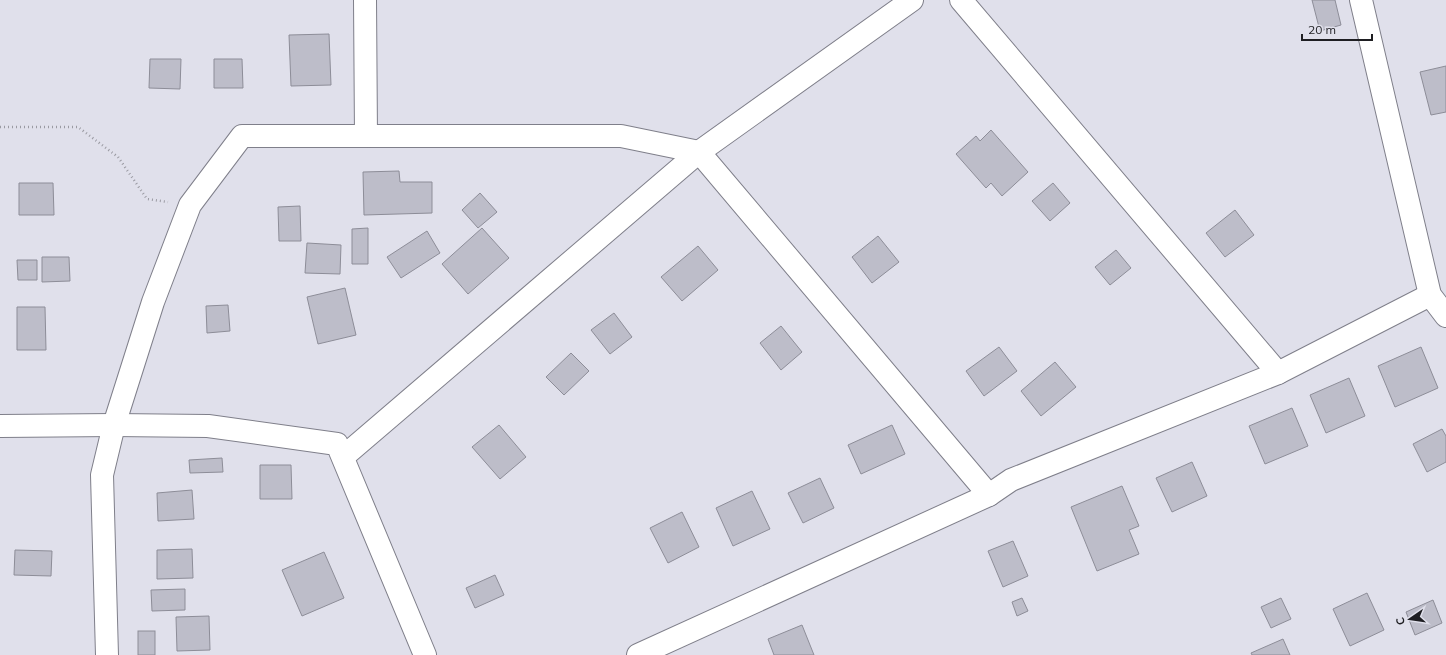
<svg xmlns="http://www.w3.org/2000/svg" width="1446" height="655" font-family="Mulish,sans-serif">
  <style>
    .building { fill: #bdbdc9; stroke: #8d8d98 }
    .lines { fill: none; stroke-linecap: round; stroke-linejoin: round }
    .street-casing { stroke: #7f7f8a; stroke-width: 24 }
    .path { stroke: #9a9aa2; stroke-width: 2.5; stroke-dasharray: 1 3; stroke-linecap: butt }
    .street { stroke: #fff; stroke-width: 22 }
  </style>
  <rect width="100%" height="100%" fill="#e0e0eb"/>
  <g class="building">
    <polygon points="1312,0 1335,0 1341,25 1320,31"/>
    <polygon points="329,34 331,85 291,86 289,35"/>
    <polygon points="150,59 181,59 180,89 149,88"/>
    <polygon points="214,59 242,59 243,88 214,88"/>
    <polygon points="1446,66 1446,112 1431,115 1420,72"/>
    <polygon points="991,130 1028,172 1002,196 991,183 986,188 956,154 976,136 980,141"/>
    <polygon points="399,171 400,182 432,182 432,213 364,215 363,172"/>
    <polygon points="19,183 53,183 54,215 19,215"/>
    <polygon points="1053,183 1070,203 1050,221 1032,201"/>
    <polygon points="480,193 497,212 478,228 462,210"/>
    <polygon points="300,206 301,241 279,241 278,207"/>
    <polygon points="1235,210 1254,235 1225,257 1206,233"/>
    <polygon points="368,228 368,264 352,264 352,229"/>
    <polygon points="482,228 509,258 468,294 442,264"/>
    <polygon points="427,231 440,253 401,278 387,257"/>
    <polygon points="878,236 899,262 872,283 852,257"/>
    <polygon points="307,243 341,245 340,274 305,273"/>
    <polygon points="698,246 718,270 682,301 661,277"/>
    <polygon points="1116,250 1131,268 1110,285 1095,267"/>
    <polygon points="42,257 69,257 70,281 42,282"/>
    <polygon points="17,260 37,260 37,280 18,280"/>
    <polygon points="345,288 356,335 318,344 307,297"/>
    <polygon points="228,305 230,331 207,333 206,306"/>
    <polygon points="17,307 45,307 46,350 17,350"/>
    <polygon points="614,313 632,337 610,354 591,330"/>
    <polygon points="781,326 802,352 781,370 760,343"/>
    <polygon points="999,347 1017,371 984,396 966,371"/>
    <polygon points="1421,347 1438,388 1395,407 1378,366"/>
    <polygon points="571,353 589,371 564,395 546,377"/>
    <polygon points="1055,362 1076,387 1041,416 1021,391"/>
    <polygon points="1349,378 1365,416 1326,433 1310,395"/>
    <polygon points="1292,408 1308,446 1265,464 1249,426"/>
    <polygon points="499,425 526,457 500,479 472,447"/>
    <polygon points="892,425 905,454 861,474 848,445"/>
    <polygon points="1442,429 1446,436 1446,462 1427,472 1413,444"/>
    <polygon points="222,458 223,472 190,473 189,460"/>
    <polygon points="1192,462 1207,496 1172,512 1156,478"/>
    <polygon points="260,465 291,465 292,499 260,499"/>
    <polygon points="820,478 834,508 803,523 788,493"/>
    <polygon points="1122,486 1139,526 1129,530 1139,554 1097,571 1071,507"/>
    <polygon points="192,490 194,519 158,521 157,493"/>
    <polygon points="752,491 770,529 733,546 716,508"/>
    <polygon points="682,512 699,547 668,563 650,528"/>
    <polygon points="1013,541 1028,576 1003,587 988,551"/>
    <polygon points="192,549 193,578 157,579 157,550"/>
    <polygon points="15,550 52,551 51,576 14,575"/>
    <polygon points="324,552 344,598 302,616 282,570"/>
    <polygon points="495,575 504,595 475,608 466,588"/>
    <polygon points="185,589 185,610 152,611 151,590"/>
    <polygon points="1367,593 1384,630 1350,646 1333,609"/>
    <polygon points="1022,598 1028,611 1017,616 1012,602"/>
    <polygon points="1281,598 1291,619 1271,628 1261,607"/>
    <polygon points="1433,600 1442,623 1415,635 1406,612"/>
    <polygon points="209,616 210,650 177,651 176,617"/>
    <polygon points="802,625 814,655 774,655 768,639"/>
    <rect x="138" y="631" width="17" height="24"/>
    <polygon points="1283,639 1290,655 1252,655 1251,653"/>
  </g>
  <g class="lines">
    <g class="street-casing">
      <g id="street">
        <polyline points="961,0 1278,373"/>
        <polyline points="1361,0 1430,295 1446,316"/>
        <polyline points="366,136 621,136 699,152 989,495"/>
        <polyline points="0,426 114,425 208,426 337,444 425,655"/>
        <polyline points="343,457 699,152 912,0"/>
        <polyline points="107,655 102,475 114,425 153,302 190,205 242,136 366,136 365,0"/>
        <polyline points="638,655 989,495 1011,480 1278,373 1430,295"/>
      </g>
    </g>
    <polyline class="path" points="0,127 78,127 118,157 147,199 168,202"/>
    <use href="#street" class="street"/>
  </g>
  <g transform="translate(1410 619) rotate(257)" stroke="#e0e0eb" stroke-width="3" paint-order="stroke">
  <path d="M0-3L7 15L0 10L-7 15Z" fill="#1e1e22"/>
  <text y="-6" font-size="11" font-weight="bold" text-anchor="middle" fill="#1e1e22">С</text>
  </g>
  <path d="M1302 34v6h70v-6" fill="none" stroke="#1e1e22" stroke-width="2"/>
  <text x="1308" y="34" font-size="12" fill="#1e1e22" stroke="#e0e0eb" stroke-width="3" paint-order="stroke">20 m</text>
</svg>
